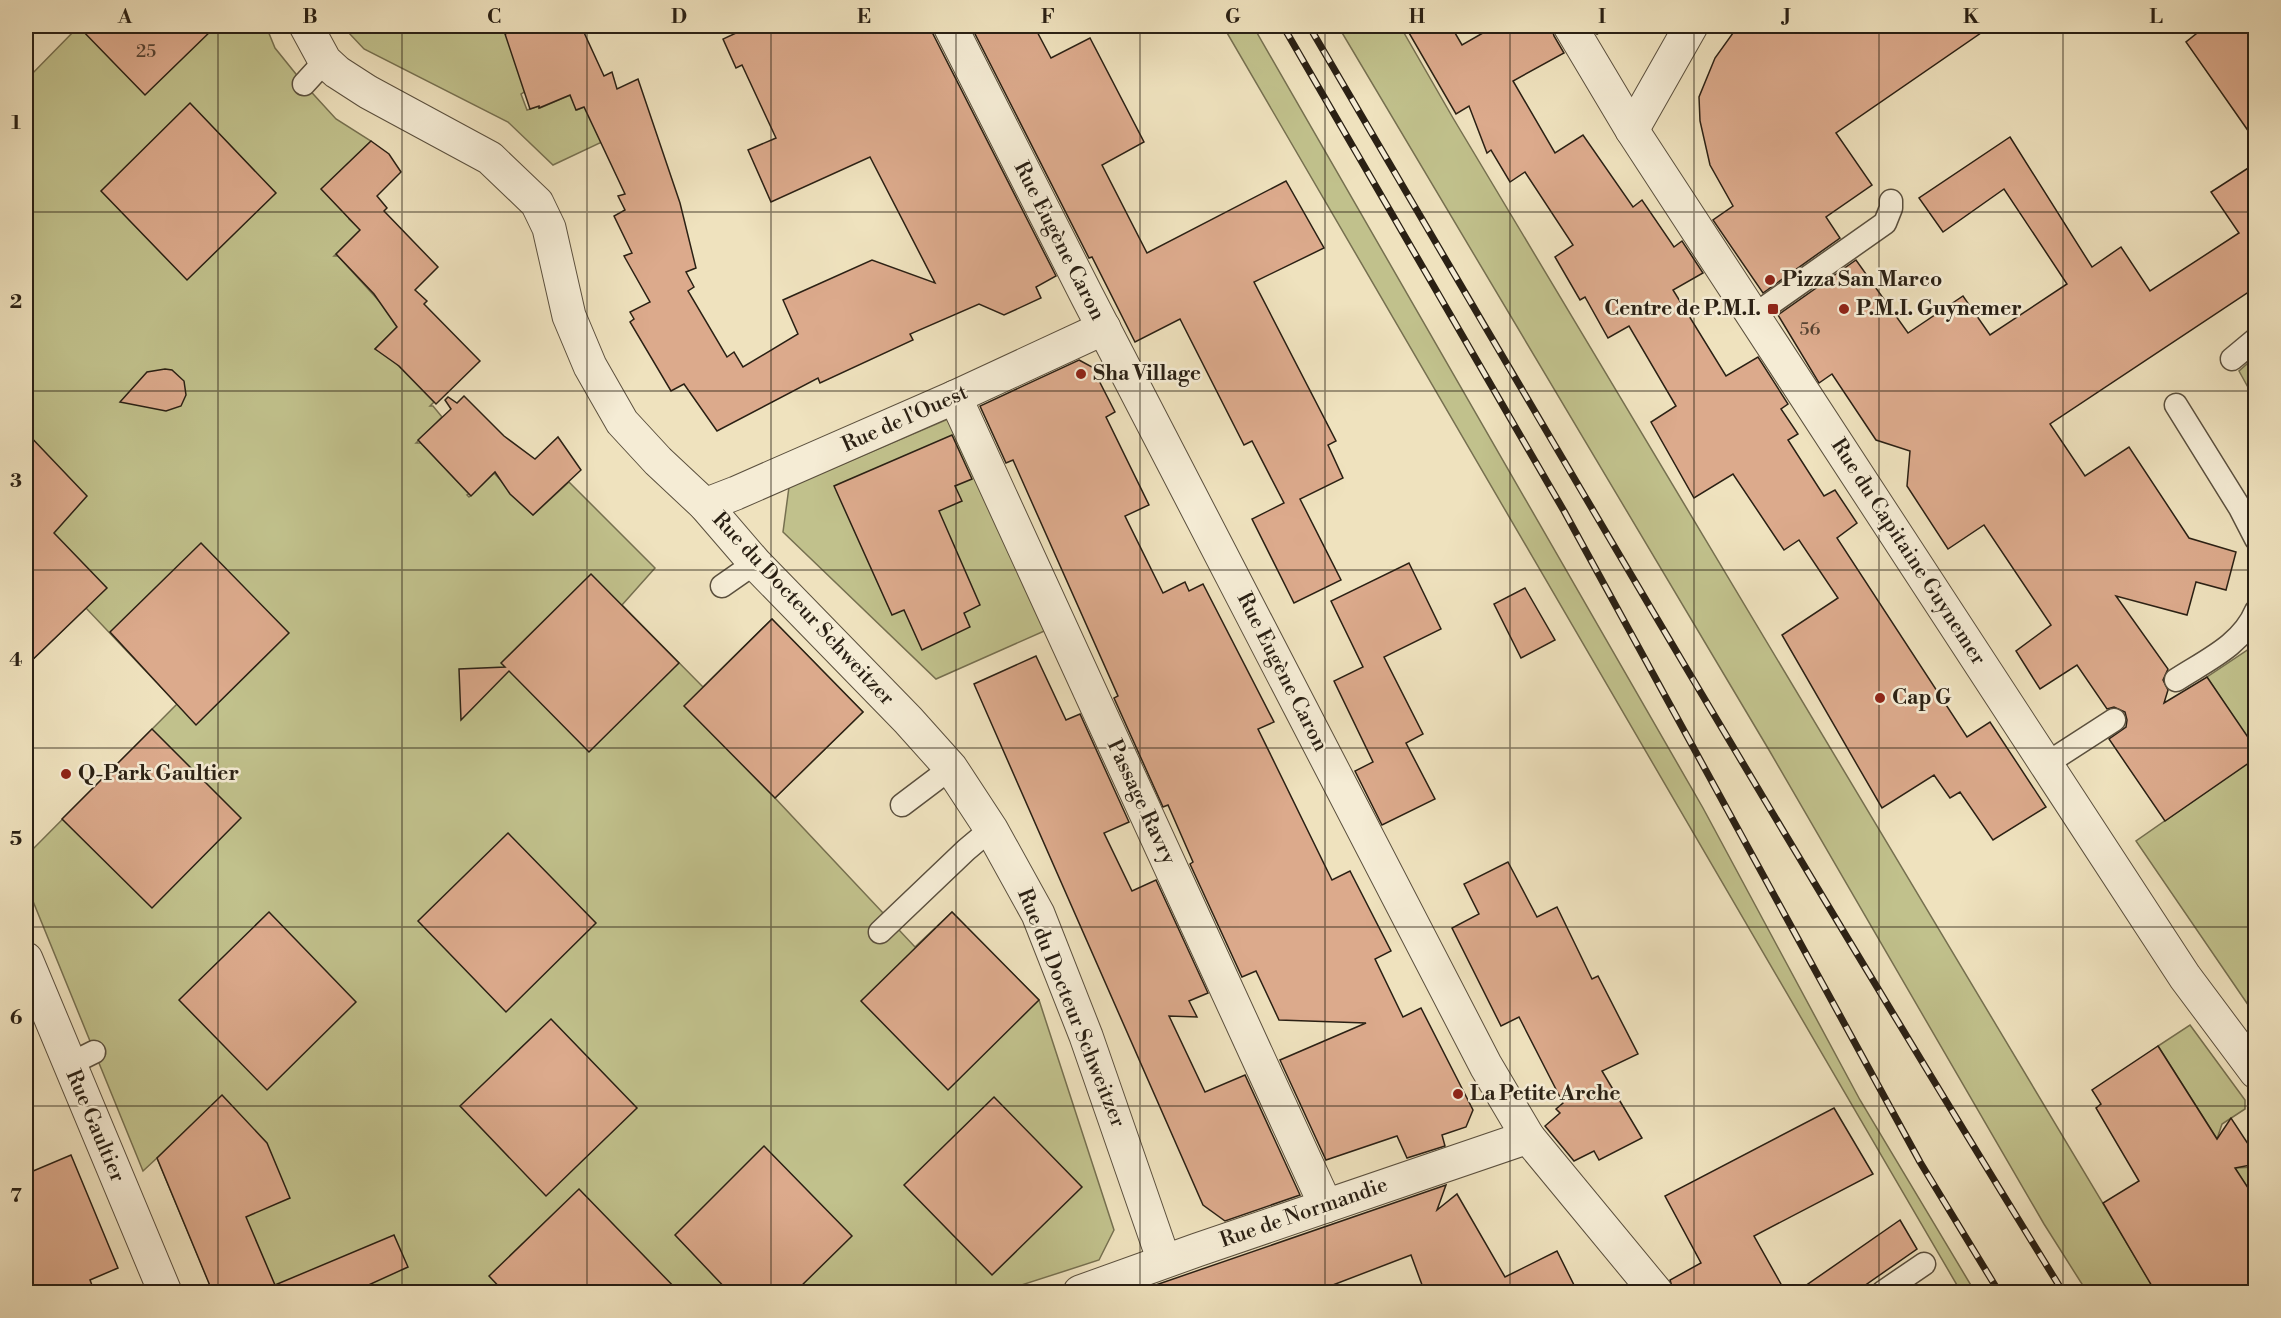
<svg xmlns="http://www.w3.org/2000/svg" width="2281" height="1318" font-family="'Libre Bodoni',serif">
  <style>
    .green { fill: #c1c18c; stroke: #767050; stroke-width: 1.5 }
    .building { fill: #dcaa8c; stroke: #2a2014; stroke-width: 1.5 }
    .lines { fill: none; stroke-linecap: round; stroke-linejoin: round }
    .service-casing { stroke: #5b503e; stroke-width: 25 }
    .minor-casing { stroke: #5b503e; stroke-width: 35 }
    .tertiary-casing { stroke: #5b503e; stroke-width: 35 }
    .service { stroke: #f5ecd5; stroke-width: 22 }
    .minor { stroke: #f5ecd5; stroke-width: 33 }
    .tertiary { stroke: #f5ecd5; stroke-width: 33 }
    .rail-casing { stroke: #2a2014; stroke-width: 7 }
    .rail { stroke: #f5ecd5; stroke-width: 4.5; stroke-dasharray: 14; stroke-linecap: butt }
    .grid { fill: none; stroke: #2a2014; stroke-width: 1.5; stroke-opacity: 0.55 }
    .poi-dot { fill: #8f2418; stroke: #f5ecd5; stroke-width: 2 }
    .labels { text-anchor: middle; dominant-baseline: central; stroke-width: 5; stroke-linejoin: round; paint-order: stroke }
    .number-label { font-size: 18px; fill: #564232 }
    .street-label { font-size: 21px; fill: #2a2014; stroke: #f5ecd5 }
    .poi-label { font-size: 21px; font-weight: bold; fill: #2a2014; stroke: #f5ecd5; text-anchor: start }
    .neatline { fill: none; stroke: #2a2014; stroke-width: 2 }
    .grid-label { font-size: 20px; text-anchor: middle; font-weight: bold; fill: #2a2014 }
  </style>
  <rect width="100%" height="100%" fill="#efe2be"/>
  <filter id="stains"><feTurbulence type="fractalNoise" baseFrequency=".00333" numOctaves="4"/><feColorMatrix values="0 0 0 0 .2 0 0 0 0 .09 0 0 0 0 .02 0 0 0 .5 -.17"/></filter>
  <radialGradient id="worn" r=".72"><stop offset=".6" stop-color="#630" stop-opacity="0"/><stop offset="1" stop-color="#630" stop-opacity=".3"/></radialGradient>
  <g class="green">
    <polygon points="79,26 266,26 275,48 304,84 336,119 371,141 349,219 361,230 334,256 338,256 400,324 375,349 377,350 380,347 434,402 430,406 433,406 442,417 416,443 421,443 469,494 467,495 469,497 494,473 533,515 569,482 655,568 622,605 703,687 772,619 863,712 775,798 915,947 952,912 1039,1000 1114,1230 1099,1260 1000,1292 213,1292 157,1158 143,1171 26,884 26,856 177,704 86,608 26,666 26,80"/>
    <polygon points="427,26 524,26 505,35 513,33 537,84 521,94 527,110 539,106 540,108 570,95 577,110 586,106 602,142 553,165 508,122 364,49 348,32 375,27 428,30"/>
    <polygon points="1223,26 1253,26 1703,808 1860,1100 1975,1292 1961,1292"/>
    <polygon points="1338,26 1400,26 1453,118 2156,1292 2087,1292 2044,1224 1769,750"/>
    <polygon points="2255,357 2255,400 2239,371"/>
    <polygon points="955,416 1051,628 936,679 783,532 789,487"/>
    <polygon points="2255,645 2255,749 2207,677"/>
    <polygon points="2255,758 2255,1015 2136,841"/>
    <polygon points="2190,1025 2245,1100 2245,1109 2222,1124 2217,1139 2158,1046"/>
    <polygon points="2255,1167 2255,1200 2235,1168"/>
  </g>
  <g class="building">
    <polygon points="78,26 216,26 145,95"/>
    <polygon points="524,26 581,26 604,76 612,72 617,89 638,79 680,203 696,268 686,272 694,287 688,291 727,357 734,352 743,367 798,334 783,300 872,260 935,283 870,157 771,202 748,150 776,138 742,65 736,68 723,39 751,26 931,26 933,34 1056,276 1036,287 1041,298 1004,315 979,304 910,334 913,340 820,383 818,378 717,431 684,384 671,391 630,322 634,319 630,312 650,302 624,256 632,253 614,216 625,210 618,196 625,194 584,107 576,110 570,95 539,108 539,106 530,109 505,34"/>
    <polygon points="971,26 1034,26 1051,58 1090,38 1144,142 1102,165 1147,253 1286,181 1324,248 1254,282 1336,441 1328,445 1343,478 1300,499 1341,580 1294,603 1252,519 1284,503 1252,441 1244,445 1180,319 1135,342 1092,257 1089,258"/>
    <polygon points="1405,26 1451,26 1462,45 1495,26 1551,26 1554,36 1564,53 1513,81 1555,153 1583,135 1633,207 1642,200 1674,247 1682,241 1703,273 1673,290 1726,376 1758,357 1788,404 1781,409 1798,434 1788,440 1824,496 1835,490 1857,523 1837,538 1967,737 1990,722 2046,807 1993,840 1960,792 1950,798 1934,775 1882,808 1782,635 1838,598 1799,540 1784,550 1733,474 1694,498 1651,422 1676,406 1629,326 1608,338 1585,297 1580,300 1555,257 1573,245 1525,172 1510,182 1491,150 1487,153 1469,106 1456,114"/>
    <polygon points="1592,26 1613,26 1597,34"/>
    <polygon points="1738,26 1991,26 1836,133 1872,185 1826,217 1840,238 1763,293 1713,220 1733,206 1710,165 1700,121 1699,97 1715,58"/>
    <polygon points="2206,26 2256,26 2256,142 2186,42"/>
    <polygon points="190,103 276,193 187,280 101,191"/>
    <polygon points="2010,137 2092,267 2121,247 2150,291 2239,233 2211,192 2256,163 2256,287 2050,424 2085,476 2129,447 2189,538 2236,552 2226,590 2196,582 2187,615 2116,596 2168,669 2163,680 2168,690 2164,703 2207,677 2256,749 2256,758 2165,821 2109,739 2126,727 2127,720 2125,712 2114,707 2107,709 2077,665 2040,689 2016,651 2051,625 1984,525 1948,549 1907,486 1910,451 1876,440 1832,374 1819,383 1778,315 1856,260 1908,333 1963,296 1990,335 2067,284 2004,189 1943,232 1919,198"/>
    <polygon points="371,141 389,154 401,172 377,196 387,208 384,211 438,267 415,290 427,301 424,304 480,361 436,404 399,366 375,349 397,327 374,294 336,254 360,230 321,189"/>
    <polygon points="1079,360 1092,367 1115,412 1106,417 1149,505 1125,516 1163,593 1185,582 1189,591 1203,584 1274,722 1258,729 1332,880 1350,871 1391,951 1375,959 1403,1017 1421,1008 1473,1110 1466,1127 1442,1135 1445,1146 1407,1158 1397,1136 1326,1160 1280,1060 1366,1023 1279,1020 1256,971 1242,977 1190,864 1193,862 1168,805 1163,807 1114,698 1118,696 1013,460 1006,463 980,406"/>
    <polygon points="165,369 172,370 184,381 186,395 181,406 166,411 120,402 147,372"/>
    <polygon points="464,396 504,436 535,459 558,437 581,470 533,515 510,494 495,472 471,496 418,440 451,409 445,400 448,397 457,403"/>
    <polygon points="26,432 87,496 54,533 107,588 26,666"/>
    <polygon points="952,435 972,479 955,486 962,501 939,511 980,605 964,613 970,627 922,650 904,610 892,615 834,486"/>
    <polygon points="201,543 289,633 196,725 110,632"/>
    <polygon points="1409,563 1441,629 1384,657 1423,734 1406,743 1435,799 1382,825 1355,771 1373,762 1334,681 1363,667 1331,601"/>
    <polygon points="591,574 679,663 589,752 509,671 461,720 459,669 505,667 501,663"/>
    <polygon points="1525,588 1555,640 1521,658 1494,604"/>
    <polygon points="772,619 863,712 775,798 684,706"/>
    <polygon points="1036,656 1066,720 1080,714 1129,822 1104,833 1132,891 1156,880 1208,993 1189,1001 1197,1017 1169,1016 1205,1092 1245,1075 1300,1195 1225,1221 1203,1205 974,684"/>
    <polygon points="152,729 241,818 152,908 62,819"/>
    <polygon points="508,833 596,923 506,1012 418,921"/>
    <polygon points="1508,862 1537,917 1557,907 1592,979 1598,976 1638,1054 1602,1071 1642,1138 1599,1160 1594,1151 1574,1161 1545,1126 1560,1113 1556,1109 1563,1103 1519,1017 1501,1026 1452,928 1479,914 1464,884"/>
    <polygon points="269,912 356,1002 267,1090 179,1000"/>
    <polygon points="952,912 1039,1000 948,1090 861,1001"/>
    <polygon points="551,1019 637,1108 546,1196 460,1106"/>
    <polygon points="2158,1046 2217,1139 2231,1118 2256,1156 2256,1164 2235,1168 2256,1200 2256,1293 2156,1293 2103,1203 2139,1181 2096,1108 2101,1104 2092,1090"/>
    <polygon points="222,1095 267,1143 290,1198 246,1217 275,1285 394,1235 408,1267 351,1293 213,1293 157,1158"/>
    <polygon points="994,1097 1082,1187 992,1275 904,1185"/>
    <polygon points="1834,1108 1873,1174 1754,1236 1786,1293 1674,1293 1670,1280 1701,1263 1665,1196"/>
    <polygon points="764,1146 852,1236 794,1293 730,1293 675,1235"/>
    <polygon points="71,1155 118,1268 90,1280 95,1293 26,1293 26,1174"/>
    <polygon points="1446,1185 1437,1210 1457,1194 1505,1277 1557,1251 1578,1293 1425,1293 1411,1255 1312,1293 1148,1293 1147,1288"/>
    <polygon points="579,1189 680,1293 505,1293 489,1276"/>
    <polygon points="1900,1220 1917,1249 1854,1293 1795,1293"/>
  </g>
  <g class="lines">
    <g class="service-casing">
      <g id="service">
        <polyline points="304,84 325,61"/>
        <polyline points="1753,316 1885,223 1891,208 1891,201"/>
        <polyline points="2232,359 2256,339"/>
        <polyline points="2176,405 2240,508 2256,539"/>
        <polyline points="722,586 755,563"/>
        <path d="M2176,680C2205,661 2242,645 2256,611"/>
        <polyline points="2046,764 2114,720"/>
        <polyline points="902,805 951,768"/>
        <polyline points="880,932 966,850 991,829"/>
        <polyline points="70,1064 94,1052"/>
        <polyline points="1883,1292 1924,1264"/>
      </g>
    </g>
    <g class="minor-casing">
      <g id="minor">
        <polyline points="306,26 325,61 337,72 368,92 490,158 537,203 549,228 569,316 590,366 622,422 658,461 705,505 755,563 908,720 951,768 991,829 1038,914 1086,1036 1164,1261"/>
        <polyline points="950,26 1087,296 1486,1066 1528,1137 1656,1292"/>
        <polyline points="1570,26 1632,130 2185,977 2256,1072"/>
        <polyline points="1632,130 1691,26"/>
        <polyline points="955,397 1326,1206"/>
        <polyline points="705,505 736,493 955,397 1104,328"/>
        <polyline points="1080,1292 1197,1250 1528,1137"/>
      </g>
    </g>
    <g class="tertiary-casing">
      <polyline id="tertiary" points="26,959 165,1292"/>
    </g>
    <use href="#service" class="service"/>
    <use href="#minor" class="minor"/>
    <use href="#tertiary" class="tertiary"/>
    <g class="rail-casing">
      <g id="rail">
        <polyline points="1283,26 1564,511 1920,1162 1999,1292"/>
        <path d="M1309,26C1557,450 1805,874 2063,1292"/>
      </g>
    </g>
    <use href="#rail" class="rail"/>
  </g>
  <path class="grid" d="M218,26V1292M402,26V1292M587,26V1292M771,26V1292M956,26V1292M1140,26V1292M1325,26V1292M1510,26V1292M1694,26V1292M1879,26V1292M2063,26V1292M26,212H2256M26,391H2256M26,570H2256M26,748H2256M26,927H2256M26,1106H2256"/>
  <g class="poi-dot">
    <circle cx="1770" cy="280" r="6"/>
    <rect x="1767" y="303" width="12" height="12" rx="3"/>
    <circle cx="1844" cy="309" r="6"/>
    <circle cx="1081" cy="374" r="6"/>
    <circle cx="1880" cy="698" r="6"/>
    <circle cx="66" cy="774" r="6"/>
    <circle cx="1458" cy="1094" r="6"/>
  </g>
  <g class="labels">
    <g class="number-label">
      <text x="146" y="51">25</text>
      <text x="1810" y="329">56</text>
    </g>
    <g class="street-label">
      <text transform="translate(1059 241) rotate(63)">Rue Eugène Caron</text>
      <text transform="translate(905 419) rotate(-24)">Rue de l'Ouest</text>
      <text transform="translate(1908 552) rotate(57)">Rue du Capitaine Guynemer</text>
      <text transform="translate(803 609) rotate(47)">Rue du Docteur Schweitzer</text>
      <text transform="translate(1282 672) rotate(63)">Rue Eugène Caron</text>
      <text transform="translate(1141 802) rotate(65)">Passage Ravry</text>
      <text transform="translate(1071 1008) rotate(68)">Rue du Docteur Schweitzer</text>
      <text transform="translate(95 1126) rotate(67)">Rue Gaultier</text>
      <text transform="translate(1304 1213) rotate(-19)">Rue de Normandie</text>
    </g>
    <g class="poi-label">
      <text x="1782" y="280">Pizza San Marco</text>
      <text x="1761" y="309" text-anchor="end">Centre de P.M.I.</text>
      <text x="1856" y="309">P.M.I. Guynemer</text>
      <text x="1093" y="374">Sha Village</text>
      <text x="1892" y="698">Cap G</text>
      <text x="78" y="774">Q-Park Gaultier</text>
      <text x="1470" y="1094">La Petite Arche</text>
    </g>
  </g>
  <rect width="2281" height="1318" fill="none" stroke="#efe2be" stroke-width="66"/>
  <rect x="33" y="33" width="2215" height="1252" class="neatline"/>
  <g class="grid-label">
    <text x="125" y="23">A</text>
    <text x="310" y="23">B</text>
    <text x="494" y="23">C</text>
    <text x="679" y="23">D</text>
    <text x="864" y="23">E</text>
    <text x="1048" y="23">F</text>
    <text x="1233" y="23">G</text>
    <text x="1417" y="23">H</text>
    <text x="1602" y="23">I</text>
    <text x="1787" y="23">J</text>
    <text x="1971" y="23">K</text>
    <text x="2156" y="23">L</text>
    <text x="16" y="129">1</text>
    <text x="16" y="308">2</text>
    <text x="16" y="487">3</text>
    <text x="16" y="666">4</text>
    <text x="16" y="845">5</text>
    <text x="16" y="1024">6</text>
    <text x="16" y="1202">7</text>
  </g>
  <rect width="100%" height="100%" filter="url(#stains)"/>
  <rect width="100%" height="100%" fill="url(#worn)"/>
</svg>
